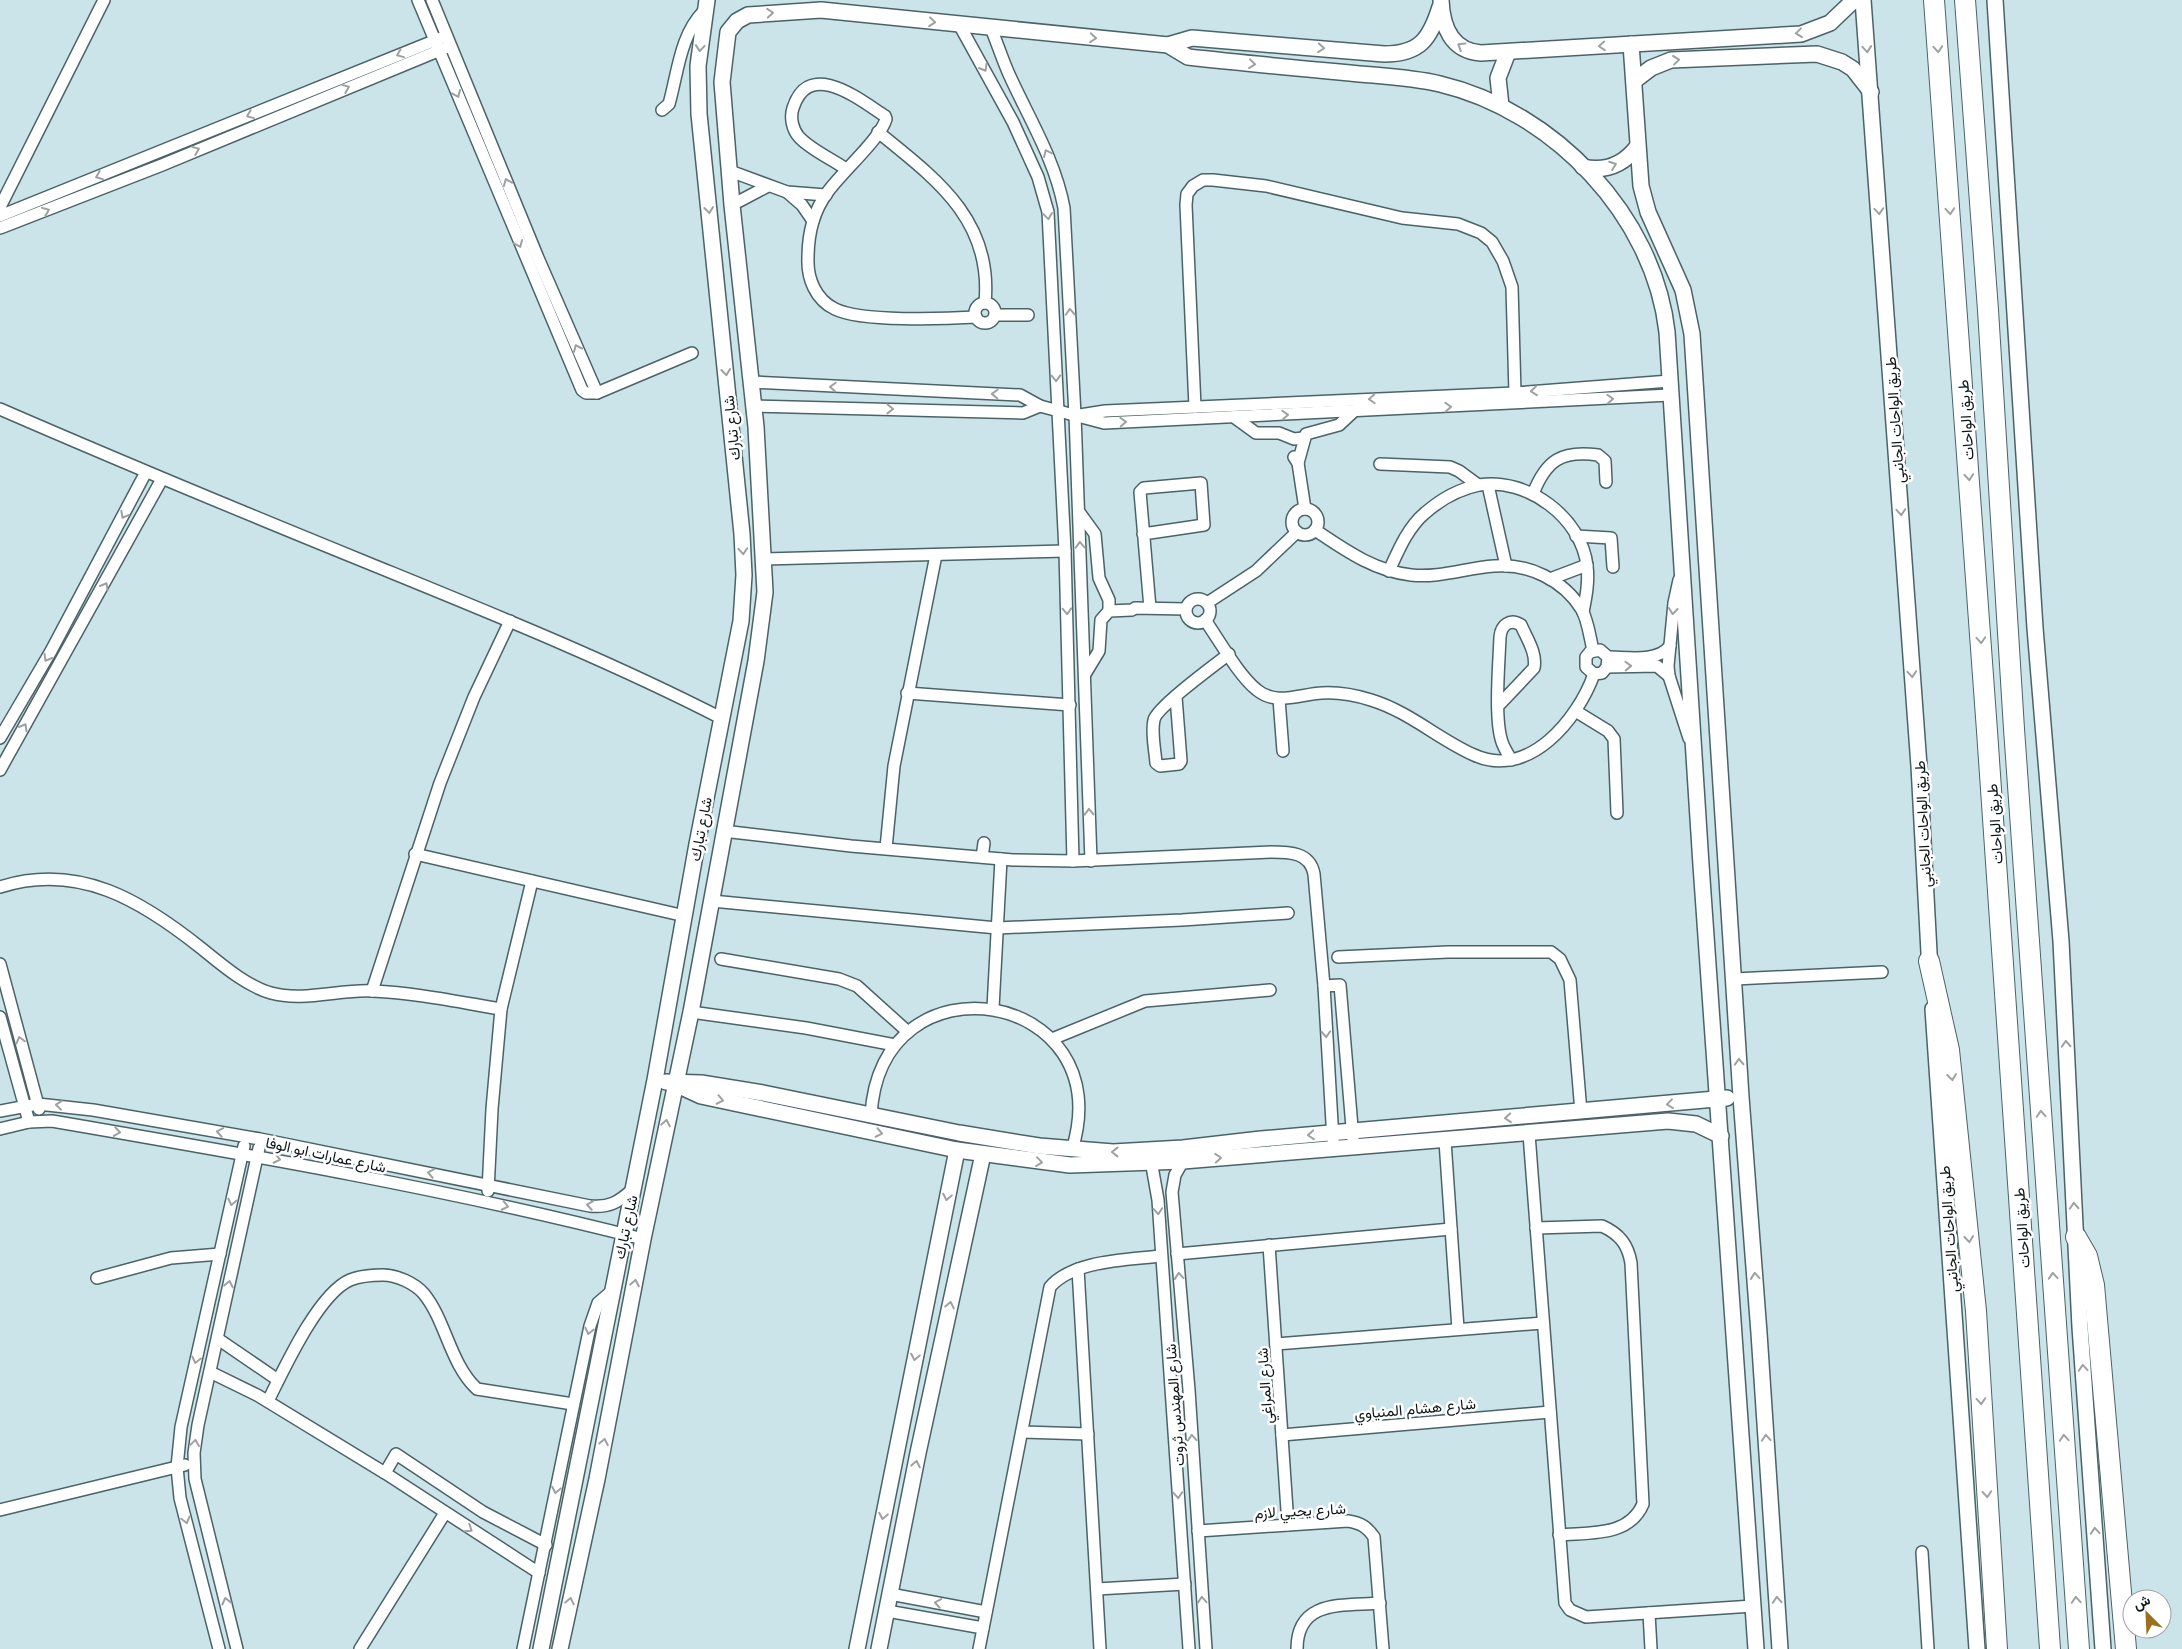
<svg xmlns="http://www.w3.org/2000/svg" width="2182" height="1649" font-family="Lato,Vazirmatn,sans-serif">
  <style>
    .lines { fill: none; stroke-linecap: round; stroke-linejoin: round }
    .street-casing { stroke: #4b6367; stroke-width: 14 }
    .secondary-casing { stroke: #4b6367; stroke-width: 18 }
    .highway-casing { stroke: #4b6367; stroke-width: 22 }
    .street { stroke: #fff; stroke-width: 11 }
    .secondary { stroke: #fff; stroke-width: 15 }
    .highway { stroke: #fff; stroke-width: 20 }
    .oneway { stroke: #9ea1a2 }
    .labels { text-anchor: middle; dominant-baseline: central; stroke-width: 5; stroke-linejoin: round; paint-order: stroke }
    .street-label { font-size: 15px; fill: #0c1517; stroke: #fff }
  </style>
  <rect width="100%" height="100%" fill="#cae4e9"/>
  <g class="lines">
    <g class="street-casing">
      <g id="street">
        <polyline points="418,0 582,390 586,393 597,393 692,353"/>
        <polyline points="432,0 538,258 597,393"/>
        <polyline points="960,26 1013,122 1038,177 1048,212 1065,551 1073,861"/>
        <path d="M991,28C997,43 1002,58 1008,72C1028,117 1055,159 1064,208L1075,415L1091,861"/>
        <path d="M662,110L669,104C678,72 680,35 704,11"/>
        <path d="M878,132C936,179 993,220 985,303"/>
        <path d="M846,169C832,159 811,150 799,137C792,129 790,117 793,108C809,58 860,100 885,116L886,119C881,138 840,174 827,193C813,212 808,235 808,258C807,279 816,300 835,309C861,322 944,319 976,317"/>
        <polyline points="730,171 787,192 826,195"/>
        <polyline points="787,192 802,205 813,221"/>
        <polyline points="732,205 768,186"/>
        <polyline points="0,207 104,0"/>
        <polyline points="0,216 446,36"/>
        <polyline points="0,228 162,165 450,46"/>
        <circle cx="985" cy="313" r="10"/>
        <polyline points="996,315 1028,315"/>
        <polyline points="751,382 1020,395 1040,406 1023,413 754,406"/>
        <polyline points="1040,406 1104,423 1670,395"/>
        <polyline points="1195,407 1186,205 1187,194 1193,186 1203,180 1213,180 1266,186 1402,218 1458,224 1481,233 1492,242 1503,261 1512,287 1515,393"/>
        <path d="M0,409C122,462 245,513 368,563C488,612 608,660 723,719"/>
        <polyline points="1080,415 1105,411 1515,393 1670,381"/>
        <polyline points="1234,417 1256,433 1279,433 1294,439 1303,438"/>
        <polyline points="1294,457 1298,463 1305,509"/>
        <polyline points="1298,463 1306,434 1339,425 1353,412"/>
        <polyline points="1380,464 1450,467 1459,471 1478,485"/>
        <polyline points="1488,485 1506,566"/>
        <path d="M1533,494C1546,460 1562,450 1598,455L1605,461L1606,482"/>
        <circle cx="1305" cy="522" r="13"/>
        <polyline points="1079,512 1095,534 1099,578 1109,600 1109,611"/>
        <path d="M1315,530C1345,550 1374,571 1411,575C1440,578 1466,568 1494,566C1528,563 1564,580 1582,610C1588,621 1590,638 1593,650"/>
        <polyline points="1143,534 1204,525 1201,483 1144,488 1140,492 1150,608"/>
        <polyline points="1576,536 1611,538 1613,567"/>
        <polyline points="764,559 1065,551"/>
        <path d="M1389,571C1398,551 1408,527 1425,513C1440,500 1459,489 1479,485C1527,477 1582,518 1587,566C1589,582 1586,597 1583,612"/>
        <polyline points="1550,579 1587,565"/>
        <polyline points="1679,580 1674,603 1668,666 1669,676 1689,738"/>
        <circle cx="1198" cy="611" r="12"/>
        <polyline points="1207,603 1256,571 1297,532"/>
        <path d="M1205,620C1219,640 1239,676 1257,690C1276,706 1300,694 1322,693C1339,692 1355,695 1371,700C1410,712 1438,739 1474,755C1529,780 1578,719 1594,674"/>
        <path d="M1608,657C1627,657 1657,663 1670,646"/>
        <polyline points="1607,667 1608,657 1600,650 1590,652 1586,657 1586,667 1594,674 1602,673 1607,667 1657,666 1669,676"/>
        <polyline points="1085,674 1099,651 1101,620 1109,611 1132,610 1135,608 1186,609"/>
        <polyline points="907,693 1070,705"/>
        <path d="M1176,697L1181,761L1179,764L1160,766L1156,763C1155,750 1151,732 1154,720C1156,708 1216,664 1229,654"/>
        <polyline points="1279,699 1283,751"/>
        <path d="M1499,705L1534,668C1537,653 1527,639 1521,625C1510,618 1501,625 1500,637C1499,664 1494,719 1502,742C1504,748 1508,754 1511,760"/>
        <polyline points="1577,712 1608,731 1614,739 1617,813"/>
        <polyline points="0,738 51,651 146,472"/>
        <polyline points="0,770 162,479"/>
        <path d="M723,831L851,846L1013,860L1073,861L1271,852C1289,852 1310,852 1314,874L1324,986L1333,1140"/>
        <polyline points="886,848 894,766 936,555"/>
        <polyline points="415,854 685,916"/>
        <polyline points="982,857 984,843"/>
        <path d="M0,887C79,862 142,901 201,948C221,964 246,986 271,993C304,1002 340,989 373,991C416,993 459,1002 501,1009"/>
        <polyline points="712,901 997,928 1182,920 1288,913"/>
        <polyline points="1338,957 1448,952 1551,952 1560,959 1570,980 1581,1112"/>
        <polyline points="721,959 839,979 857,986 908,1032"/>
        <polyline points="0,964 39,1109"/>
        <polyline points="1735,979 1882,972"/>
        <polyline points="1324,986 1340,985 1353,1139"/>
        <polyline points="372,991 440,783 474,697 510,621"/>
        <polyline points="993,1008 1001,859"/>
        <polyline points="691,1012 806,1028 895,1045"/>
        <polyline points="0,1017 29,1122"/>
        <polyline points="1052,1039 1145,1001 1270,990"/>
        <path d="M0,1111L38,1104L93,1110L260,1139L590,1206C609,1208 619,1202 633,1189"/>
        <path d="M871,1116C879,949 1122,989 1072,1150"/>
        <path d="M0,1129L29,1122L52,1121C250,1155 448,1189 643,1239"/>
        <polyline points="1529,1134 1565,1603 1570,1610 1586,1617 1753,1606"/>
        <polyline points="1445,1141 1458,1329"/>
        <polyline points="1150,1155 1158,1200 1189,1649"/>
        <polyline points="1183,1161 1175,1175 1172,1192 1189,1390 1206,1649"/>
        <polyline points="488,1191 492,1109 501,1009 532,881"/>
        <path d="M1536,1228L1602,1226C1620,1234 1628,1245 1631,1263L1643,1504C1629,1537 1590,1532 1559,1535"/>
        <polyline points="1269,1245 1288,1525"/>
        <polyline points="1177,1254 1451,1229"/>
        <polyline points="1078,1269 1100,1649"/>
        <polyline points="97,1278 171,1258 220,1254"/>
        <polyline points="218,1339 278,1380"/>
        <polyline points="1276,1344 1543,1323"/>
        <polyline points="210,1372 257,1395 385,1473 539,1573"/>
        <path d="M268,1401C284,1369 318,1294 350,1280C360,1276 372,1275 383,1275C396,1275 415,1283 424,1294C446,1321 450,1364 477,1389L573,1404"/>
        <polyline points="1022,1432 1088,1434"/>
        <polyline points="1282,1435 1550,1412"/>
        <polyline points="385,1473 396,1454 483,1512 546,1545"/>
        <polyline points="0,1510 185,1465"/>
        <path d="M1198,1531L1348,1521C1361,1523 1367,1527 1374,1537L1383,1649"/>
        <polyline points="1922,1552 1928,1649"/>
        <polyline points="1097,1589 1185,1584"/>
        <polyline points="890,1594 986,1612"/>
        <polyline points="887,1611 983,1628"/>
        <polyline points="1649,1613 1651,1649"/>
        <polyline points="219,1649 180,1498 177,1467 181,1427 244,1146"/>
        <polyline points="237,1649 195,1479 194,1453 198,1425 259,1148"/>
        <polyline points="360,1649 445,1513"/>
        <polyline points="523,1649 590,1326 598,1303 612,1291"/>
        <path d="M979,1649L1050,1287C1073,1260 1128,1260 1161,1256"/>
        <path d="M1297,1649C1297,1599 1343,1606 1380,1603"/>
      </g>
    </g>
    <g class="secondary-casing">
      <g id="secondary">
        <path d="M1441,0C1442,26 1451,51 1481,53L1801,34L1830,23L1854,0"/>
        <polyline points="1863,0 1919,766 1930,971"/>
        <polyline points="1995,0 2035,628 2061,941 2080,1327 2103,1649"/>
        <polyline points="1631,44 1641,186 1648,212 1683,290 1692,334 1741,1097 1759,1333 1780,1649"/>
        <path d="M1168,45L1192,38L1384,54C1420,54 1430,39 1440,7"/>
        <polyline points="1634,81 1651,68 1671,60 1817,54 1842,62 1853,69 1871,92"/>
        <polyline points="1501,106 1498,78 1508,52"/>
        <path d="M1583,167C1605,172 1623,165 1637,147"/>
        <polyline points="1933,1009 1977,1649"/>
        <polyline points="666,1082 701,1083 763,1093 959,1133 1039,1146 1113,1152 1183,1148 1261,1139 1727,1098"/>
        <polyline points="675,1084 701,1096 957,1150 1070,1165 1183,1161 1668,1121 1696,1124 1721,1136"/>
        <polyline points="541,1649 655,1080 697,844 741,621 744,575 742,534 699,114 698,66 707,0"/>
        <path d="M560,1649L597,1479L643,1239L691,1012L756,661L765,592L756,427L732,205L722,82L728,32L737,21L748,15L821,10L1168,45L1188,57C1242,63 1296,68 1350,73C1380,76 1411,77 1440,84C1554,111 1654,216 1667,332L1701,865L1756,1649"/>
        <polyline points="857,1649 957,1150"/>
        <polyline points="879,1649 918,1453 983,1154"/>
      </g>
    </g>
    <g class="highway-casing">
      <g id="highway">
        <polyline points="1934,0 1987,731 2050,1649"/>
        <polyline points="1965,0 1988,310 2014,729 2079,1649"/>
        <polyline points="1929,961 1949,1050 1976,1311 1997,1649"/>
        <polyline points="2076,1237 2087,1256 2094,1285 2126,1649"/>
      </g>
    </g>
    <use href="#street" class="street"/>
    <use href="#secondary" class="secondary"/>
    <use href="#highway" class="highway"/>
  </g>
  <defs><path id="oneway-chevron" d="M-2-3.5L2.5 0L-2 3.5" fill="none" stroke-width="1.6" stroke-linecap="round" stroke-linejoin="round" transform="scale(1.25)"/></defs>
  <g class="oneway">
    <use href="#oneway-chevron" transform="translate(770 13) rotate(-4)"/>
    <use href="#oneway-chevron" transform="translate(932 22) rotate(6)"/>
    <use href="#oneway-chevron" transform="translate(1799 33) rotate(173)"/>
    <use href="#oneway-chevron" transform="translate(1093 38) rotate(5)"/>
    <use href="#oneway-chevron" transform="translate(1461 46) rotate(-148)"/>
    <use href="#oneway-chevron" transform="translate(1602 46) rotate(176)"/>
    <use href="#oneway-chevron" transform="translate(700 48) rotate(95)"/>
    <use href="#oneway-chevron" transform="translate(1321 48) rotate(5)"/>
    <use href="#oneway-chevron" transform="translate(1867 49) rotate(85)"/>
    <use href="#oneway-chevron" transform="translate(1938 49) rotate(86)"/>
    <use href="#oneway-chevron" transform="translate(400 54) rotate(158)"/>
    <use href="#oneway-chevron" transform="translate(1676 60) rotate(-7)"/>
    <use href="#oneway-chevron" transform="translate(1252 64) rotate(6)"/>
    <use href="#oneway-chevron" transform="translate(984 68) rotate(60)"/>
    <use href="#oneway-chevron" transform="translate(346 88) rotate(-22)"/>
    <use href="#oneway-chevron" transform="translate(457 94) rotate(67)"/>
    <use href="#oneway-chevron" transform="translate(250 115) rotate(158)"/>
    <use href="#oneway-chevron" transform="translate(196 150) rotate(-22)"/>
    <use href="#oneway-chevron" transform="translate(1047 153) rotate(-115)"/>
    <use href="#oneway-chevron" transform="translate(1613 165) rotate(-20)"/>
    <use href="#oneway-chevron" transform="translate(99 176) rotate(158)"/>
    <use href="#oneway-chevron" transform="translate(507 182) rotate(-112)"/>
    <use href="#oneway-chevron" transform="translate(709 210) rotate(83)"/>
    <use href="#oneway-chevron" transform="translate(46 211) rotate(-22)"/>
    <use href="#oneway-chevron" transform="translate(1879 211) rotate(86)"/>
    <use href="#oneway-chevron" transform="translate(1950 211) rotate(86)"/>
    <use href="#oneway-chevron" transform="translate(1048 216) rotate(82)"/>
    <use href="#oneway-chevron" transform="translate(519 244) rotate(67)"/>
    <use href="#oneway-chevron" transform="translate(1070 312) rotate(-93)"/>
    <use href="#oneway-chevron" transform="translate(577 348) rotate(-114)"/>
    <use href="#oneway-chevron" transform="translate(726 372) rotate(84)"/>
    <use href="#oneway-chevron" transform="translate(1056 378) rotate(88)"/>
    <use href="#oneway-chevron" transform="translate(833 387) rotate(-177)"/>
    <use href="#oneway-chevron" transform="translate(1534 391) rotate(174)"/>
    <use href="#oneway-chevron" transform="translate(995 394) rotate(-178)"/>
    <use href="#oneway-chevron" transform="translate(1372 399) rotate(177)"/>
    <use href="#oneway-chevron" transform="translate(1610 399) rotate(-3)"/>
    <use href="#oneway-chevron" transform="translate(1448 407) rotate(-3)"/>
    <use href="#oneway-chevron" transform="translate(890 409) rotate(1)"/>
    <use href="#oneway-chevron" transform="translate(1285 415) rotate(-3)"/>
    <use href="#oneway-chevron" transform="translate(1123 422) rotate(-3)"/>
    <use href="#oneway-chevron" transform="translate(1969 477) rotate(86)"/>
    <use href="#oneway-chevron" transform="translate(1901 512) rotate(86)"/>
    <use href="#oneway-chevron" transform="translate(124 515) rotate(118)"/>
    <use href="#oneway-chevron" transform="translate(1080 545) rotate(-92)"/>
    <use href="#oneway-chevron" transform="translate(743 551) rotate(86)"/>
    <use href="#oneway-chevron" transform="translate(105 586) rotate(-60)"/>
    <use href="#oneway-chevron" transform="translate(1067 611) rotate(88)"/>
    <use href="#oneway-chevron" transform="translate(1673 611) rotate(96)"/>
    <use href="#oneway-chevron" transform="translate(1981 640) rotate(86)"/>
    <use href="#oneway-chevron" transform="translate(47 658) rotate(120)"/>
    <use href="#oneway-chevron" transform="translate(1628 666) rotate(-2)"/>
    <use href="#oneway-chevron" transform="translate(1912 674) rotate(86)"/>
    <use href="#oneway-chevron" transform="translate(24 727) rotate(-60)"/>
    <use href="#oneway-chevron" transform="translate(1089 812) rotate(-92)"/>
    <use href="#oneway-chevron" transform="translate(1326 1034) rotate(87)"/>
    <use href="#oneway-chevron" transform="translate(20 1040) rotate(-105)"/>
    <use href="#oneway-chevron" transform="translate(2066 1044) rotate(-93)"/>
    <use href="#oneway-chevron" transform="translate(1739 1062) rotate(-93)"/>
    <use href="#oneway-chevron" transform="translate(1952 1077) rotate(83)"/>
    <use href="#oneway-chevron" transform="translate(720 1100) rotate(12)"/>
    <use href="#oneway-chevron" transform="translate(1670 1104) rotate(173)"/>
    <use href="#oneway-chevron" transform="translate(59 1105) rotate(-174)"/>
    <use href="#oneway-chevron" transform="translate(2041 1114) rotate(-94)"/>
    <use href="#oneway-chevron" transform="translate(1508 1118) rotate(175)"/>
    <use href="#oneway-chevron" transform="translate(666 1123) rotate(-79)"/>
    <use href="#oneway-chevron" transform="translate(117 1132) rotate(9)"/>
    <use href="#oneway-chevron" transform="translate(220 1132) rotate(-170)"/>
    <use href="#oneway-chevron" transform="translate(879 1133) rotate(12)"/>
    <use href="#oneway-chevron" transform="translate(1311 1135) rotate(175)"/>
    <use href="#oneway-chevron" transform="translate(1115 1152) rotate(-180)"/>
    <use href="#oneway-chevron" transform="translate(1218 1158) rotate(-4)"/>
    <use href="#oneway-chevron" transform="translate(277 1159) rotate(12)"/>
    <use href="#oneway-chevron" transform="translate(1039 1162) rotate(7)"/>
    <use href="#oneway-chevron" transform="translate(431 1173) rotate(-169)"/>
    <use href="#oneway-chevron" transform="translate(947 1197) rotate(101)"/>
    <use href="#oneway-chevron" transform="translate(232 1202) rotate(103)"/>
    <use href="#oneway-chevron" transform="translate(590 1205) rotate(-171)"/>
    <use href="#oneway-chevron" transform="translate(505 1206) rotate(12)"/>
    <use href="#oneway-chevron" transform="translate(2074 1206) rotate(-93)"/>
    <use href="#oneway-chevron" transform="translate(1158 1211) rotate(86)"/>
    <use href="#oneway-chevron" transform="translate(1969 1239) rotate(84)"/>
    <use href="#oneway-chevron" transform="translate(1179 1276) rotate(-95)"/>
    <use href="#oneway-chevron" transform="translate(1755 1276) rotate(-95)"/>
    <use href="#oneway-chevron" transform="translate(2053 1276) rotate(-94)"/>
    <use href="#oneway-chevron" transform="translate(635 1283) rotate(-79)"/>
    <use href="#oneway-chevron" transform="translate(229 1284) rotate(-78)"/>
    <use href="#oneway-chevron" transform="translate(950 1305) rotate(-78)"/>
    <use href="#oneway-chevron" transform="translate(589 1331) rotate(103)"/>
    <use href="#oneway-chevron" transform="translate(915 1357) rotate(101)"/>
    <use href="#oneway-chevron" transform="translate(196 1360) rotate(103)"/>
    <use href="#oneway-chevron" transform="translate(2083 1368) rotate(-94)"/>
    <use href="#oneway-chevron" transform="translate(1981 1401) rotate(86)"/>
    <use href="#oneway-chevron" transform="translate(1192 1438) rotate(-94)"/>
    <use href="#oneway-chevron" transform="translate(1766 1438) rotate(-94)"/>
    <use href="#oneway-chevron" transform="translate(2064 1438) rotate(-94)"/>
    <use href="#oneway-chevron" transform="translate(604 1442) rotate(-79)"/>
    <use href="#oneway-chevron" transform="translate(195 1443) rotate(-82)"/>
    <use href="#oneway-chevron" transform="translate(916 1464) rotate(-79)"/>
    <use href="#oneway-chevron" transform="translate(556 1490) rotate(101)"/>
    <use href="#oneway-chevron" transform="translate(1987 1494) rotate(86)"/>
    <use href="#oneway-chevron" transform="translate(1178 1495) rotate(86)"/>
    <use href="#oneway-chevron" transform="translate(883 1516) rotate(101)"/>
    <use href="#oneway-chevron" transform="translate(186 1520) rotate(75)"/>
    <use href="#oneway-chevron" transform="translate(469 1529) rotate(33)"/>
    <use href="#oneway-chevron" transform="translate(2095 1531) rotate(-94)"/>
    <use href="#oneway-chevron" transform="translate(1202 1600) rotate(-94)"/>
    <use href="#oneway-chevron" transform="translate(1777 1600) rotate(-94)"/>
    <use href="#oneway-chevron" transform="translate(2076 1600) rotate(-94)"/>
    <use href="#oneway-chevron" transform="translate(226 1601) rotate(-104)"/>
    <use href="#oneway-chevron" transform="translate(570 1601) rotate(-78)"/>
    <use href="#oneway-chevron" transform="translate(938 1603) rotate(-170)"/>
  </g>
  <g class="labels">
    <g class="street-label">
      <text transform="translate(1894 420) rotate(-94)">طريق الواحات الجانبي</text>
      <text transform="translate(1965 420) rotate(-94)">طريق الواحات</text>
      <text transform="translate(731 428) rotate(-96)">شارع تبارك</text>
      <text transform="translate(1922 824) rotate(-93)">طريق الواحات الجانبي</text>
      <text transform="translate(1994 824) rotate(-94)">طريق الواحات</text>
      <text transform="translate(700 829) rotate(-79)">شارع تبارك</text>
      <text transform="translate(326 1154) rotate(12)">شارع عمارات ابو الوفا</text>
      <text transform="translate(625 1227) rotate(-78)">شارع تبارك</text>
      <text transform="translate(2021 1228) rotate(-94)">طريق الواحات</text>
      <text transform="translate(1948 1229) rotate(-94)">طريق الواحات الجانبي</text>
      <text transform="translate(1264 1386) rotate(-94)">شارع المراغي</text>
      <text transform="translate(1174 1405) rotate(-94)">شارع المهندس ثروت</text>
      <text transform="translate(1415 1408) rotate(-5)">شارع هشام المنياوي</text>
      <text transform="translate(1300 1510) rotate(-3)">شارع يحيي لازم</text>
    </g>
  </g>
  <g transform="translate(2147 1614) rotate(336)"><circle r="24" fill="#ffffff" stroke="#9ea1a2"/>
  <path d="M0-4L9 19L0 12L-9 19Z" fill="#9b6f1e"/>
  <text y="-8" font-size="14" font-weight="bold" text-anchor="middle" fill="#0c1517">ش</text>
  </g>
</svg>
